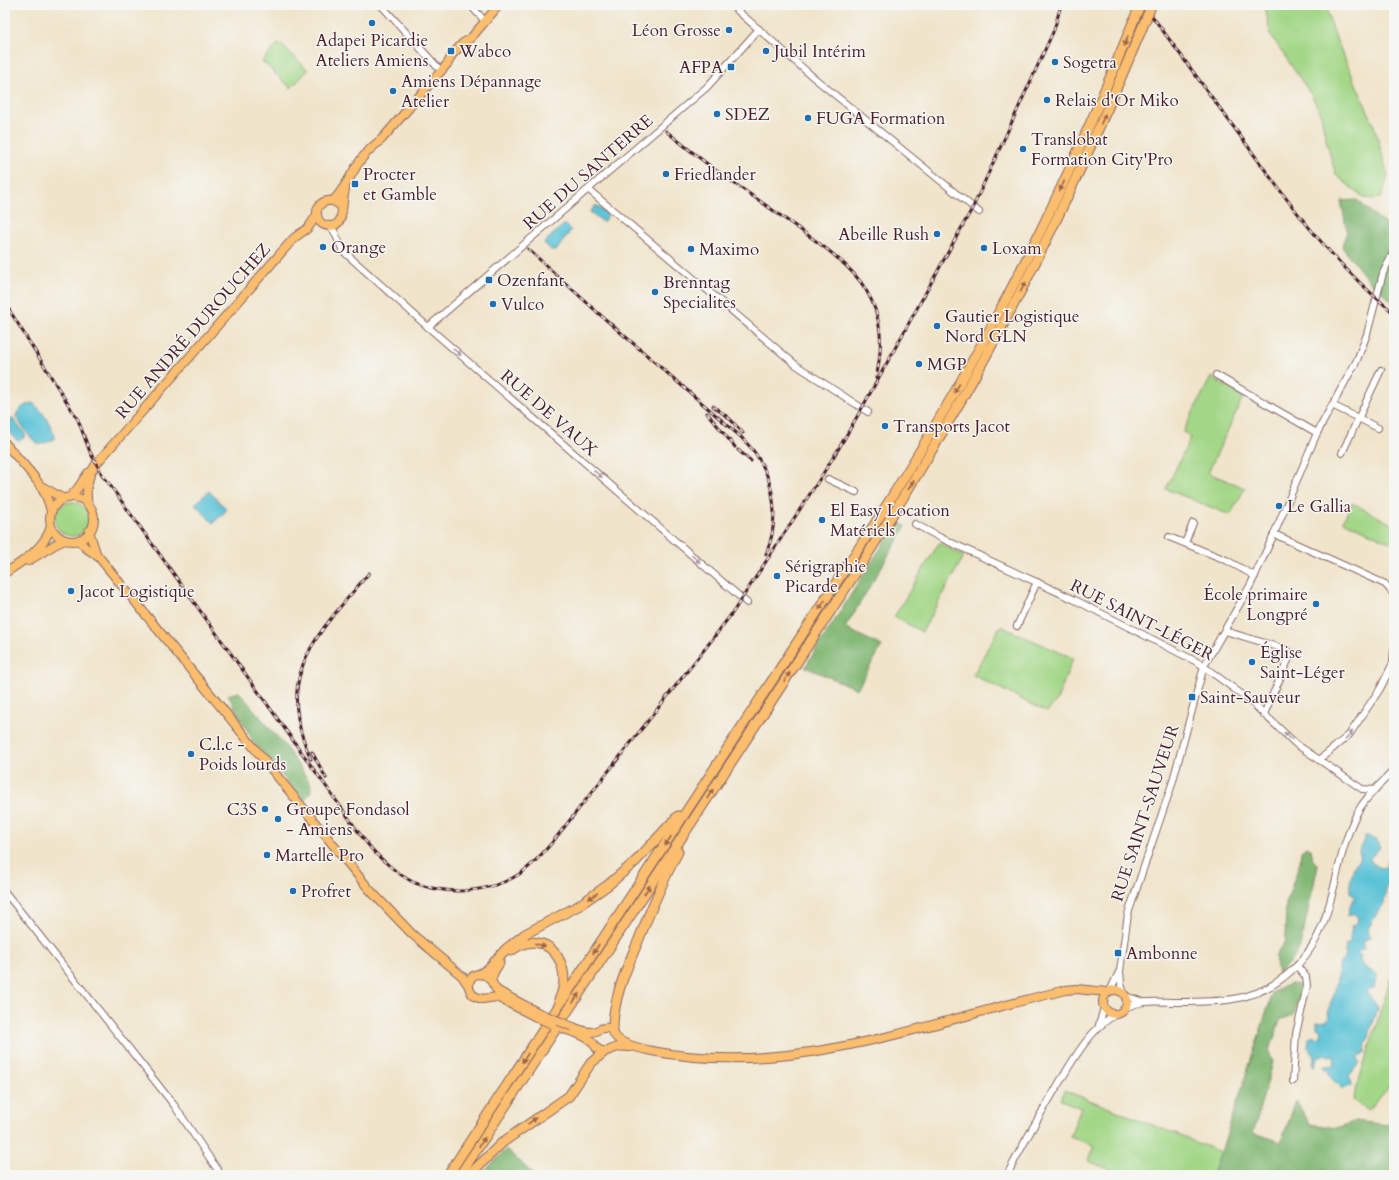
<svg xmlns="http://www.w3.org/2000/svg" width="1399" height="1180" font-family="Cardo,serif">
  <style>
    .green { fill: #a3d787; stroke: #767b59 }
    .forest { fill: #82b874; stroke: #666c50 }
    .water { fill: #5bc3d7; stroke: #527181 }
    .lines { fill: none; stroke-linecap: round; stroke-linejoin: round }
    .minor-casing { stroke: #846463; stroke-width: 8 }
    .major-casing { stroke: #846463; stroke-width: 10 }
    .highway-casing { stroke: #846463; stroke-width: 11 }
    .minor { stroke: #fff; stroke-width: 6 }
    .major { stroke: #fbbd6e; stroke-width: 8 }
    .highway { stroke: #fbbd6e; stroke-width: 9 }
    .rail-casing { stroke: #4a1f2b; stroke-width: 3 }
    .rail { stroke: #f6f6f2; stroke-width: 1.5; stroke-dasharray: 4.5; stroke-linecap: butt }
    .major-bridge-casing { stroke: #846463; stroke-width: 10; stroke-linecap: butt }
    .highway-bridge-casing { stroke: #846463; stroke-width: 11; stroke-linecap: butt }
    .major-bridge { stroke: #fbbd6e; stroke-width: 8 }
    .highway-bridge { stroke: #fbbd6e; stroke-width: 9 }
    .oneway { fill: #9a6649 }
    .oneway2 { fill: #ae9aa0 }
    .poi-dot { fill: #1f6fb2; stroke: #f6f6f2; stroke-width: 1.5 }
    .labels { text-anchor: middle; dominant-baseline: central; stroke-width: 3; stroke-linejoin: round; paint-order: stroke }
    .poi-label { font-size: 17px; fill: #4a1f2b; stroke: #f6f6f2; text-anchor: start }
    .street-label { font-size: 17px; fill: #4a1f2b; stroke: #f6f6f2 }
  </style>
  <rect width="100%" height="100%" fill="#f6f6f2"/>
  <filter id="ink" filterUnits="userSpaceOnUse"><feTurbulence type="fractalNoise" baseFrequency=".025" numOctaves="2"/><feDisplacementMap in="SourceGraphic" scale="8" xChannelSelector="R" yChannelSelector="G"/><feConvolveMatrix kernelMatrix="1 2 1 2 8 2 1 2 1" color-interpolation-filters="sRGB"/></filter>
  <filter id="wash" filterUnits="userSpaceOnUse"><feTurbulence type="fractalNoise" baseFrequency=".012" numOctaves="4" result="noise"/><feDisplacementMap in="SourceGraphic" scale="16" xChannelSelector="R" yChannelSelector="G"/><feGaussianBlur stdDeviation="0.9" result="paint"/><feColorMatrix in="noise" values="0 0 0 0 0 0 0 0 0 0 0 0 0 0 0 0 0 1.4 0 .05"/><feComposite in="paint" operator="in"/></filter>
  <g filter="url(#wash)">
    <rect width="100%" height="100%" fill="#f0e4ca"/>
    <g class="green">
      <polygon points="1265,5 1328,5 1328,14 1337,41 1374,125 1388,176 1381,197 1375,199 1364,198 1336,175 1326,140 1321,115 1312,96 1270,34"/>
      <polygon points="279,43 308,70 291,88 262,61"/>
      <polygon points="1211,377 1243,397 1208,473 1245,488 1230,515 1166,489 1191,437 1183,432"/>
      <circle cx="72" cy="519" r="17"/>
      <polygon points="1352,503 1394,525 1394,544 1343,521"/>
      <polygon points="939,543 964,556 922,632 894,617"/>
      <polygon points="1000,626 1073,658 1057,700 1047,712 973,675"/>
      <polygon points="1394,968 1394,1081 1369,1110 1353,1100"/>
      <polygon points="1064,1090 1221,1152 1213,1175 1124,1175 1088,1161 1095,1146 1070,1137 1081,1108 1061,1100"/>
    </g>
    <g class="forest">
      <polygon points="1357,200 1394,232 1394,303 1369,281 1342,247 1347,231 1341,201"/>
      <polygon points="897,522 906,526 845,628 882,646 857,689 805,667"/>
      <polygon points="239,692 284,745 311,784 311,792 304,801 254,743 228,695"/>
      <polygon points="1306,847 1311,849 1313,860 1318,865 1300,947 1294,958 1278,974 1275,957 1285,941 1286,903 1300,862 1301,851"/>
      <polygon points="1291,984 1299,985 1301,995 1293,1015 1280,1020 1269,1053 1273,1062 1253,1133 1281,1142 1296,1101 1310,1124 1337,1128 1355,1121 1388,1125 1394,1115 1394,1175 1213,1175 1221,1152 1273,992"/>
      <polygon points="506,1149 534,1175 481,1175"/>
    </g>
    <g class="water">
      <polygon points="596,205 608,215 603,222 590,212"/>
      <polygon points="563,225 566,225 571,230 556,251 551,250 544,243 546,241"/>
      <path d="M31,403C39,404 56,431 54,439C50,440 43,445 39,444C32,442 20,423 16,417C16,410 25,405 31,403Z"/>
      <polygon points="9,419 13,419 25,434 25,437 19,441 16,440 5,426 5,422"/>
      <polygon points="209,491 227,510 213,523 195,504"/>
      <polygon points="1366,835 1377,841 1380,848 1370,858 1372,863 1380,868 1386,867 1390,857 1394,857 1394,864 1390,868 1393,872 1389,878 1386,890 1384,904 1377,913 1367,931 1370,938 1363,941 1364,949 1358,951 1361,964 1378,976 1375,980 1374,988 1369,989 1366,992 1378,1007 1372,1023 1369,1038 1366,1042 1365,1053 1358,1058 1360,1062 1349,1076 1351,1085 1344,1089 1335,1082 1328,1074 1330,1072 1329,1070 1325,1070 1324,1066 1335,1065 1334,1055 1329,1056 1325,1054 1317,1058 1315,1066 1313,1065 1314,1057 1308,1047 1309,1038 1312,1035 1318,1038 1321,1036 1322,1030 1317,1028 1317,1022 1327,1021 1329,1016 1328,1012 1330,1009 1330,1004 1334,995 1340,963 1344,959 1346,945 1351,941 1349,937 1352,929 1351,926 1357,923 1358,918 1354,913 1348,916 1349,909 1355,897 1350,893 1350,883 1354,866 1358,861 1360,856 1359,851"/>
    </g>
  </g>
  <g filter="url(#ink)">
    <g class="lines">
      <g class="minor-casing">
        <g id="minor">
          <polyline points="381,5 441,71"/>
          <polyline points="470,5 485,21"/>
          <polyline points="731,5 813,77 979,212"/>
          <polyline points="589,190 796,365 868,412"/>
          <polyline points="328,226 334,231 343,251 428,327 747,603"/>
          <polyline points="428,327 707,87 759,29"/>
          <polyline points="1216,375 1317,433"/>
          <polyline points="1332,405 1378,428"/>
          <polyline points="1342,453 1381,370"/>
          <polyline points="828,479 856,492"/>
          <polyline points="915,524 941,538 1073,599 1199,663 1248,699 1296,744 1362,789 1374,790"/>
          <polyline points="1274,534 1385,584 1394,594"/>
          <polyline points="1169,537 1226,560 1255,576"/>
          <polyline points="1185,543 1193,523"/>
          <polyline points="1017,626 1037,582"/>
          <polyline points="1225,631 1288,650 1290,656 1264,714"/>
          <polyline points="1393,661 1394,649"/>
          <polyline points="1319,760 1349,735 1380,689 1394,661"/>
          <polyline points="5,892 174,1105 221,1175"/>
          <polyline points="1110,991 1119,972"/>
          <polyline points="1124,994 1121,983 1120,971 1128,914 1172,784 1204,666 1251,584 1274,534 1317,433 1357,360 1367,334 1383,273 1394,251"/>
          <polyline points="1125,996 1144,1002"/>
          <path d="M1125,1009C1138,999 1160,1002 1175,1002C1211,1002 1249,1003 1280,980C1341,936 1327,873 1357,813C1366,796 1381,784 1394,770"/>
          <polyline points="1099,1025 1104,1008"/>
          <polyline points="1293,1081 1296,1034 1307,986 1306,977 1297,966"/>
          <path d="M1007,1175C1022,1146 1038,1118 1055,1090C1070,1065 1089,1029 1115,1015"/>
        </g>
      </g>
      <g class="major-casing">
        <g id="major">
          <path d="M333,201C346,187 348,179 358,164C364,154 373,146 382,139L448,63L452,55L463,43L470,39L499,5"/>
          <path d="M342,209L340,205L333,201C312,198 312,226 330,226C334,226 338,224 340,220C342,216 343,197 345,189"/>
          <path d="M5,443C22,464 46,484 51,512"/>
          <polyline points="43,487 64,499"/>
          <circle cx="72" cy="519" r="22"/>
          <polyline points="69,498 78,488 88,473"/>
          <path d="M88,505C85,490 87,477 96,464L294,238L308,228L317,215"/>
          <polyline points="89,531 97,556"/>
          <polyline points="78,540 86,548 98,556 369,889 412,934 462,976 468,985"/>
          <polyline points="28,561 56,544 65,540"/>
          <path d="M5,573C22,562 46,547 51,526"/>
          <circle cx="1115" cy="1002" r="12"/>
          <path d="M536,1017L497,997L482,999L474,996C464,987 470,970 484,975C492,977 492,986 498,991L537,1012"/>
          <path d="M573,1027C580,1030 589,1034 596,1031C600,1029 603,1027 608,1028C613,1030 613,1033 616,1037C623,1045 642,1049 652,1051C794,1079 930,1021 1066,990L1076,989L1107,992"/>
          <path d="M564,1029C573,1032 582,1034 590,1040C595,1043 595,1051 603,1051C609,1052 613,1048 618,1047C622,1046 626,1047 630,1047"/>
        </g>
      </g>
      <g class="highway-casing">
        <g id="highway">
          <path d="M511,951C546,924 576,966 559,1000"/>
          <polyline points="480,974 488,969 506,949 525,934 578,906 608,885 636,861 678,816"/>
          <polyline points="491,979 494,971 499,963"/>
          <path d="M613,1032C612,999 627,968 639,939C651,909 663,880 678,852"/>
          <path d="M448,1175L878,519C917,457 955,394 990,329C1047,224 1096,115 1140,5"/>
          <path d="M460,1175L864,560C905,495 945,430 982,363C1045,251 1098,133 1148,14"/>
          <polyline points="469,1175 503,1142 569,1096 591,1063 604,1052"/>
        </g>
      </g>
      <use href="#minor" class="minor"/>
      <use href="#major" class="major"/>
      <use href="#highway" class="highway"/>
      <g class="rail-casing">
        <g id="rail">
          <path d="M1144,5C1180,54 1216,103 1252,152C1295,212 1336,266 1394,313"/>
          <path d="M666,131C682,144 698,157 714,169C736,185 759,200 781,216C807,235 850,262 866,290C883,318 883,347 876,378"/>
          <path d="M528,249L597,312L741,437C746,443 753,449 757,456C776,484 779,523 766,554"/>
          <polyline points="5,303 78,420 90,452 104,478"/>
          <polyline points="713,406 730,419 743,433"/>
          <polyline points="707,413 735,447"/>
          <polyline points="738,450 751,461"/>
          <path d="M102,474L343,810C356,828 368,848 385,862C394,870 404,878 415,883C449,896 490,893 521,873C534,864 545,851 555,839L711,641L733,612L819,480L839,448L862,408L973,207L1054,30L1061,5"/>
          <polyline points="312,752 326,778"/>
          <path d="M311,759C272,674 318,634 369,573"/>
        </g>
      </g>
      <use href="#rail" class="rail"/>
      <g class="major-bridge-casing">
        <g id="major-bridge">
          <polyline points="537,1012 573,1027"/>
          <polyline points="536,1017 552,1024"/>
        </g>
      </g>
      <g class="highway-bridge-casing">
        <polyline id="highway-bridge" points="1148,14 1151,6"/>
      </g>
      <use href="#major-bridge" class="major-bridge"/>
      <use href="#highway-bridge" class="highway-bridge"/>
    </g>
    <defs><path id="oneway-solid" d="M-6-.8H1V-3.2L6.5 0L1 3.2V.8H-6Z"/></defs>
    <g class="oneway">
      <use href="#oneway-solid" transform="translate(1126 41) rotate(112)"/>
      <use href="#oneway-solid" transform="translate(1103 119) rotate(-66)"/>
      <use href="#oneway-solid" transform="translate(1062 186) rotate(115)"/>
      <use href="#oneway-solid" transform="translate(1023 287) rotate(-63)"/>
      <use href="#oneway-solid" transform="translate(957 388) rotate(120)"/>
      <use href="#oneway-solid" transform="translate(911 485) rotate(-59)"/>
      <use href="#oneway-solid" transform="translate(822 605) rotate(123)"/>
      <use href="#oneway-solid" transform="translate(787 677) rotate(-57)"/>
      <use href="#oneway-solid" transform="translate(710 794) rotate(-57)"/>
      <use href="#oneway-solid" transform="translate(668 841) rotate(123)"/>
      <use href="#oneway-solid" transform="translate(647 890) rotate(-57)"/>
      <use href="#oneway-solid" transform="translate(593 896) rotate(145)"/>
      <use href="#oneway-solid" transform="translate(540 945) rotate(16)"/>
      <use href="#oneway-solid" transform="translate(596 949) rotate(123)"/>
      <use href="#oneway-solid" transform="translate(576 998) rotate(-57)"/>
      <use href="#oneway-solid" transform="translate(525 1058) rotate(123)"/>
      <use href="#oneway-solid" transform="translate(532 1121) rotate(-36)"/>
      <use href="#oneway-solid" transform="translate(482 1142) rotate(-57)"/>
    </g>
    <g class="oneway2">
      <use href="#oneway-solid" transform="translate(457 352) rotate(41)"/>
      <use href="#oneway-solid" transform="translate(598 474) rotate(41)"/>
      <use href="#oneway-solid" transform="translate(696 559) rotate(41)"/>
      <use href="#oneway-solid" transform="translate(1349 735) rotate(-48)"/>
      <use href="#oneway-solid" transform="translate(1288 736) rotate(-136)"/>
    </g>
  </g>
  <g class="poi-dot">
    <circle cx="372" cy="23" r="4"/>
    <circle cx="729" cy="30" r="4"/>
    <rect x="447" y="47" width="8" height="8" rx="2"/>
    <circle cx="766" cy="51" r="4"/>
    <circle cx="1055" cy="62" r="4"/>
    <rect x="727" y="63" width="8" height="8" rx="2"/>
    <circle cx="393" cy="91" r="4"/>
    <circle cx="1047" cy="100" r="4"/>
    <circle cx="717" cy="114" r="4"/>
    <circle cx="808" cy="118" r="4"/>
    <circle cx="1023" cy="149" r="4"/>
    <circle cx="666" cy="174" r="4"/>
    <rect x="351" y="180" width="8" height="8" rx="2"/>
    <circle cx="937" cy="234" r="4"/>
    <circle cx="323" cy="247" r="4"/>
    <circle cx="984" cy="248" r="4"/>
    <circle cx="691" cy="249" r="4"/>
    <rect x="485" y="276" width="8" height="8" rx="2"/>
    <circle cx="655" cy="292" r="4"/>
    <circle cx="493" cy="304" r="4"/>
    <circle cx="937" cy="326" r="4"/>
    <circle cx="919" cy="364" r="4"/>
    <circle cx="885" cy="426" r="4"/>
    <circle cx="1279" cy="506" r="4"/>
    <circle cx="822" cy="520" r="4"/>
    <circle cx="777" cy="576" r="4"/>
    <circle cx="71" cy="591" r="4"/>
    <circle cx="1316" cy="604" r="4"/>
    <circle cx="1252" cy="662" r="4"/>
    <rect x="1188" y="693" width="8" height="8" rx="2"/>
    <circle cx="191" cy="754" r="4"/>
    <circle cx="265" cy="809" r="4"/>
    <circle cx="278" cy="819" r="4"/>
    <circle cx="267" cy="855" r="4"/>
    <circle cx="293" cy="891" r="4"/>
    <rect x="1114" y="949" width="8" height="8" rx="2"/>
  </g>
  <g class="labels">
    <g class="poi-label">
      <text x="721" y="30" text-anchor="end">Léon Grosse</text>
      <text x="372" y="40" text-anchor="middle">Adapei Picardie<tspan x="372" dy="20">Ateliers Amiens</tspan></text>
      <text x="459" y="51">Wabco</text>
      <text x="774" y="51">Jubil Intérim</text>
      <text x="1063" y="62">Sogetra</text>
      <text x="723" y="67" text-anchor="end">AFPA</text>
      <text x="401" y="81">Amiens Dépannage<tspan x="401" dy="20">Atelier</tspan></text>
      <text x="1055" y="100">Relais d'Or Miko</text>
      <text x="725" y="114">SDEZ</text>
      <text x="816" y="118">FUGA Formation</text>
      <text x="1031" y="139">Translobat<tspan x="1031" dy="20">Formation City'Pro</tspan></text>
      <text x="363" y="174">Procter<tspan x="363" dy="20">et Gamble</tspan></text>
      <text x="674" y="174">Friedlander</text>
      <text x="929" y="234" text-anchor="end">Abeille Rush</text>
      <text x="331" y="247">Orange</text>
      <text x="992" y="248">Loxam</text>
      <text x="699" y="249">Maximo</text>
      <text x="497" y="280">Ozenfant</text>
      <text x="663" y="282">Brenntag<tspan x="663" dy="20">Specialites</tspan></text>
      <text x="501" y="304">Vulco</text>
      <text x="945" y="316">Gautier Logistique<tspan x="945" dy="20">Nord GLN</tspan></text>
      <text x="927" y="364">MGP</text>
      <text x="893" y="426">Transports Jacot</text>
      <text x="1287" y="506">Le Gallia</text>
      <text x="830" y="510">El Easy Location<tspan x="830" dy="20">Matériels</tspan></text>
      <text x="785" y="566">Sérigraphie<tspan x="785" dy="20">Picarde</tspan></text>
      <text x="79" y="591">Jacot Logistique</text>
      <text x="1308" y="594" text-anchor="end">École primaire<tspan x="1308" dy="20">Longpré</tspan></text>
      <text x="1260" y="652">Église<tspan x="1260" dy="20">Saint-Léger</tspan></text>
      <text x="1200" y="697">Saint-Sauveur</text>
      <text x="199" y="744">C.l.c -<tspan x="199" dy="20">Poids lourds</tspan></text>
      <text x="257" y="809" text-anchor="end">C3S</text>
      <text x="286" y="809">Groupe Fondasol<tspan x="286" dy="20">- Amiens</tspan></text>
      <text x="275" y="855">Martelle Pro</text>
      <text x="301" y="891">Profret</text>
      <text x="1126" y="953">Ambonne</text>
    </g>
    <g class="street-label">
      <text transform="translate(588 172) rotate(-41)">RUE DU SANTERRE</text>
      <text transform="translate(193 331) rotate(-49)">RUE ANDRÉ DUROUCHEZ</text>
      <text transform="translate(549 413) rotate(41)">RUE DE VAUX</text>
      <text transform="translate(1142 620) rotate(27)">RUE SAINT-LÉGER</text>
      <text transform="translate(1145 813) rotate(-72)">RUE SAINT-SAUVEUR</text>
    </g>
  </g>
  <rect width="1399" height="1180" fill="none" stroke="#f6f6f2" stroke-width="20"/>
</svg>
